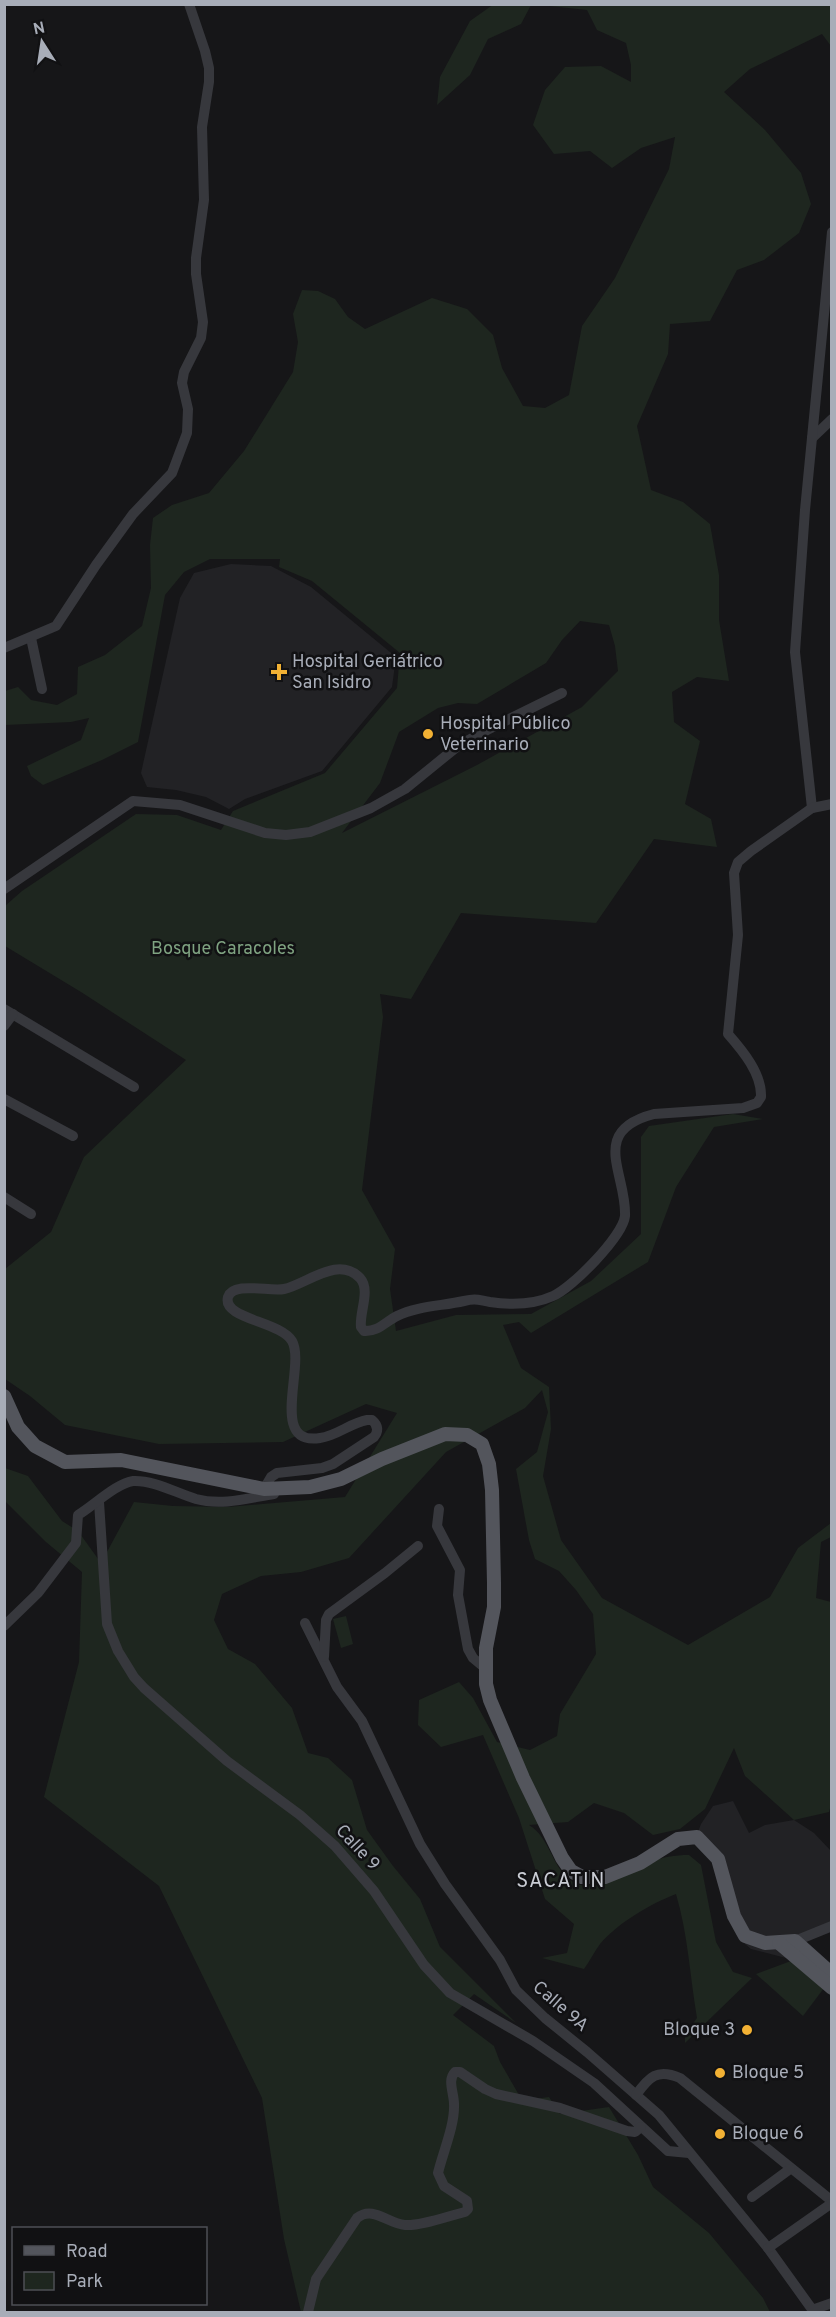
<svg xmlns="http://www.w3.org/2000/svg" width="836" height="2317" font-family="Overpass,sans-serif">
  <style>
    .built { fill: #222225 }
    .green { fill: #1e261f; fill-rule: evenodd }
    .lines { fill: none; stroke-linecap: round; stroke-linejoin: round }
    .minor { stroke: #37383d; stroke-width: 10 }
    .major { stroke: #53555c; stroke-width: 14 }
    .poi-dot { fill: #f2b134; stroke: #111113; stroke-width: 2 }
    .labels { text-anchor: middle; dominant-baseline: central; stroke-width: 5; stroke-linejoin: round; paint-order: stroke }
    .poi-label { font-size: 18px; fill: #a8adb8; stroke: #111113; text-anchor: start }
    .park-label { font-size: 18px; fill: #7fa381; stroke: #111113 }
    .street-label { font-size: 18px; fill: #a8adb8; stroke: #111113 }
    .neighbourhood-label { font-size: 20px; letter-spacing: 1.5px; fill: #c9ccd4; stroke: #111113 }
  </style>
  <rect width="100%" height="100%" fill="#161618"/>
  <g class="built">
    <polygon points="231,564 271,566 311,587 396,657 392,687 322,771 245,799 229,809 206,797 176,790 147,787 141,773 180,598 194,573"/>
    <polygon points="733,1801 749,1833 765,1825 794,1820 814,1833 831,1851 831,1928 785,1943 790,1959 751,1949 745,1944 742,1937 734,1893 696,1837 701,1824 713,1806"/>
  </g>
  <g class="green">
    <polygon points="494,4 531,5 521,24 488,39 470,75 437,105 440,77 470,21"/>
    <path d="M540,5H831V46L822,34L750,69L724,92L765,130L801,173L811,204L799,233L764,260L737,270L710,321L670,324L668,354L637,426L651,490L683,502L710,524L719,575V620L729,681L697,677L672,692L674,722L700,741L685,804L711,819L717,847L654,839L596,923L461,913L411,999L380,994L383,1017L362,1190L395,1249L390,1289L396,1331L456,1315L531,1314L591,1281L641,1234V1137L649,1126L733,1114L763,1119L714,1127L676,1187L648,1262L531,1333L519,1322L503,1325L521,1368L549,1387L551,1429L543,1476L561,1540L602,1598L688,1645L770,1597L798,1548L831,1523V1537L821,1542L816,1598L831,1602L832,1800L829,1812L794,1820L745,1776L734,1748L705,1809L680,1829L653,1835L624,1813L594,1803L568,1822L529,1825C550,1838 551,1865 570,1880C590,1897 630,1872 648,1863C662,1857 675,1855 689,1855L701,1865L716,1942L733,1972L752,1978L685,2043V2034L697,2018C690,1977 688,1934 676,1894C650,1904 618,1923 600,1944C594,1952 590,1961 584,1969L542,1958L567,1953L574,1924L545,1899L519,1818L483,1735L441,1747L418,1725L419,1700L459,1682L473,1698L497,1742L530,1750L557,1736L560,1714L596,1654L593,1614L576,1590L559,1571L535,1559L529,1540L516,1469L537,1452L548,1412L542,1390L525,1408L446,1452L349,1558L301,1572L261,1576L222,1594L214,1620L228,1649L255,1664L292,1708L308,1753L328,1758L352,1780L367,1830L393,1866L420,1899L440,1947L516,2023L474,1994L453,2015L494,2046L500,2062L519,2095L527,2100L549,2097L560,2114L609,2107L638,2155L653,2187L709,2233L763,2298L770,2312H301L284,2239L262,2098L159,1886L44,1797L79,1662L82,1572L46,1542L5,1501V1468L28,1476L62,1521L78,1531L101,1563L134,1502L173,1506L228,1507L345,1497L397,1413L366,1404L283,1442L159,1444L65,1425L30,1396L5,1379V1269L51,1232L84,1157L186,1060L81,992L5,946V906L22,891L136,814L177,815L221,830L233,811L325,773L397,688L400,653L312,581L279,567L280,559H210L184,572L165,595L138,742L102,760L43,785L31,776L27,766L81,740L89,718L71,722L5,725V691L18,687L31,700L57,705L77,694L78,667L105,655L142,626L151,588L150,545L153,518L172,505L209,493L244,451L293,372L298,342L293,314L302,290L318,291L335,299L348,317L365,329L432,298L467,309L493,335L502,368L523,406L545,408L569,395L582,326L615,278L669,169L675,137L641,148L612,168L590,151L554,154L533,125L545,90L565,67L601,66L631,82V65L626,43L597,30L587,10ZM580,621L609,625L615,646L618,671L582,707L477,765L342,833L380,783L399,732L438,708L458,703L477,704L546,663L562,640Z"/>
    <polygon points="346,1616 353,1644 341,1648 333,1619"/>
    <polygon points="799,1958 827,1984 803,2016 756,1974"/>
  </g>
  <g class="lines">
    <g class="minor">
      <polyline points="812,438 832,419"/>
      <polyline points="31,638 42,689"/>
      <polyline points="4,648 56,626 96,565 133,514 172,473 187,433 188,409 182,383 184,372 201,338 203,322 196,274 196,258 204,200 202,127 209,82 209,68 205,51 189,4"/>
      <polyline points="812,808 795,652 805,510 832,232"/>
      <polyline points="4,889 133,801 180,805 265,833 286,835 310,832 371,808 405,789 458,746 487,730 562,693"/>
      <polyline points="4,1009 134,1087"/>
      <polyline points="4,1026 13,1014"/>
      <polyline points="4,1099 73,1136"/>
      <polyline points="4,1197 31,1214"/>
      <path d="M264,1489L271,1477L277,1473L322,1468L333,1464L374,1437C379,1431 378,1425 372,1420H367C350,1423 337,1436 320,1438C268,1446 306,1365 292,1341C280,1321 222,1319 228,1297C233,1281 270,1292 284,1289C307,1284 338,1255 360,1278C371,1290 359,1313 361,1327L364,1331C378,1332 385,1322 397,1316C417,1306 442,1306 464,1301C476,1298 478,1300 490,1302C511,1305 533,1305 553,1296C572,1288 623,1236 625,1216C627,1174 588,1131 654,1114L743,1108L757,1103L761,1097C762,1074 743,1051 728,1034L738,935L734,873L738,862L751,851L812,808L832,804"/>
      <polyline points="99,1502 107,1624 118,1651 134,1677 144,1688 227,1761 300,1815 335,1846 374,1891 424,1965 450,1993 533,2041 594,2083 668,2151 689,2153"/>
      <polyline points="439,1509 437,1526 460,1570 458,1595 468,1649 473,1658 485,1668"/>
      <polyline points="305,1623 337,1687 362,1721 420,1844 445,1884 500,1960 516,1990 545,2018 587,2052 659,2115 768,2248 814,2312"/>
      <path d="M4,1626L38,1593L76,1543L78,1515C93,1506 117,1483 133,1481C154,1480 176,1493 196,1499C222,1506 249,1498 274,1494"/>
      <polyline points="324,1657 326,1620 329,1614 385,1573 418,1546"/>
      <polyline points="795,1941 832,1926"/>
      <path d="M636,2095C649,2077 657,2068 680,2078L832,2201"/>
      <polyline points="752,2197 790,2169"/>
      <polyline points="768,2248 832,2203"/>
      <polyline points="812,2310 832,2303"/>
      <path d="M308,2312L316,2279L357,2218C373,2205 388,2224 405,2225C422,2226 448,2216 465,2212L468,2209L467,2201L444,2186L438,2173C443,2152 455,2125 454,2104C454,2093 447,2080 455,2072H460L485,2089L496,2094L560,2108L627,2131L635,2132L641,2127"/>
    </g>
    <g class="major">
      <polyline points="4,1396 18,1427 35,1446 65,1462 121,1460 264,1489 310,1487 341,1479 382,1459 445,1434 467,1435 482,1444 489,1464 492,1490 494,1583 494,1607 486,1648 486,1684 490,1700 523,1778 562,1858 571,1871 582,1877 605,1877 640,1863 678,1839 697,1837 718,1859 734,1916 745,1936 765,1943 795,1941 832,1974"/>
      <polyline points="779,1943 832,1988"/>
    </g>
  </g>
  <g class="poi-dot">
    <path d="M276 663h6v6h6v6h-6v6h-6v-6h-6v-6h6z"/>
    <circle cx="428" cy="734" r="6"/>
    <circle cx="747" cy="2030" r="6"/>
    <circle cx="720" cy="2073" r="6"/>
    <circle cx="720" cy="2134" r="6"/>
  </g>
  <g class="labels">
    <g class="poi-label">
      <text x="292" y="662">Hospital Geriátrico<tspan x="292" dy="21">San Isidro</tspan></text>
      <text x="440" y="724">Hospital Público<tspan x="440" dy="21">Veterinario</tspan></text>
      <text x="735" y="2030" text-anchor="end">Bloque 3</text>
      <text x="732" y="2073">Bloque 5</text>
      <text x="732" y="2134">Bloque 6</text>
    </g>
    <g class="park-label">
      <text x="223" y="949">Bosque Caracoles</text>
    </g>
    <g class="street-label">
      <text transform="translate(357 1848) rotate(47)">Calle 9</text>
      <text transform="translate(560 2007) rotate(41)">Calle 9A</text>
    </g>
    <g class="neighbourhood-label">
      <text x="561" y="1882">SACATIN</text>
    </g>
  </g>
  <rect width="836" height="2317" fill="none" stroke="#a8adb8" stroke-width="12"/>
  <rect x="12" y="2227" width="195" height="78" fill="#111113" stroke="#4d4f55" stroke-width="1.5"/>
  <rect x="24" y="2246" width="30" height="9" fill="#53555c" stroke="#4d4f55" stroke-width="1.5"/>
  <text x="66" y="2257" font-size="18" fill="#a8adb8">Road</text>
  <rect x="24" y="2272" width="30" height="18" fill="#1e261f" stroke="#4d4f55" stroke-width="1.5"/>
  <text x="66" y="2287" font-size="18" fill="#a8adb8">Park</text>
  <g transform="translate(42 42) rotate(348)" stroke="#111113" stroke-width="4.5" paint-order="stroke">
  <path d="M0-4.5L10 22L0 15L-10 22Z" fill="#a8adb8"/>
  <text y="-9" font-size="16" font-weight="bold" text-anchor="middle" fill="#a8adb8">N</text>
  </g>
</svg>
